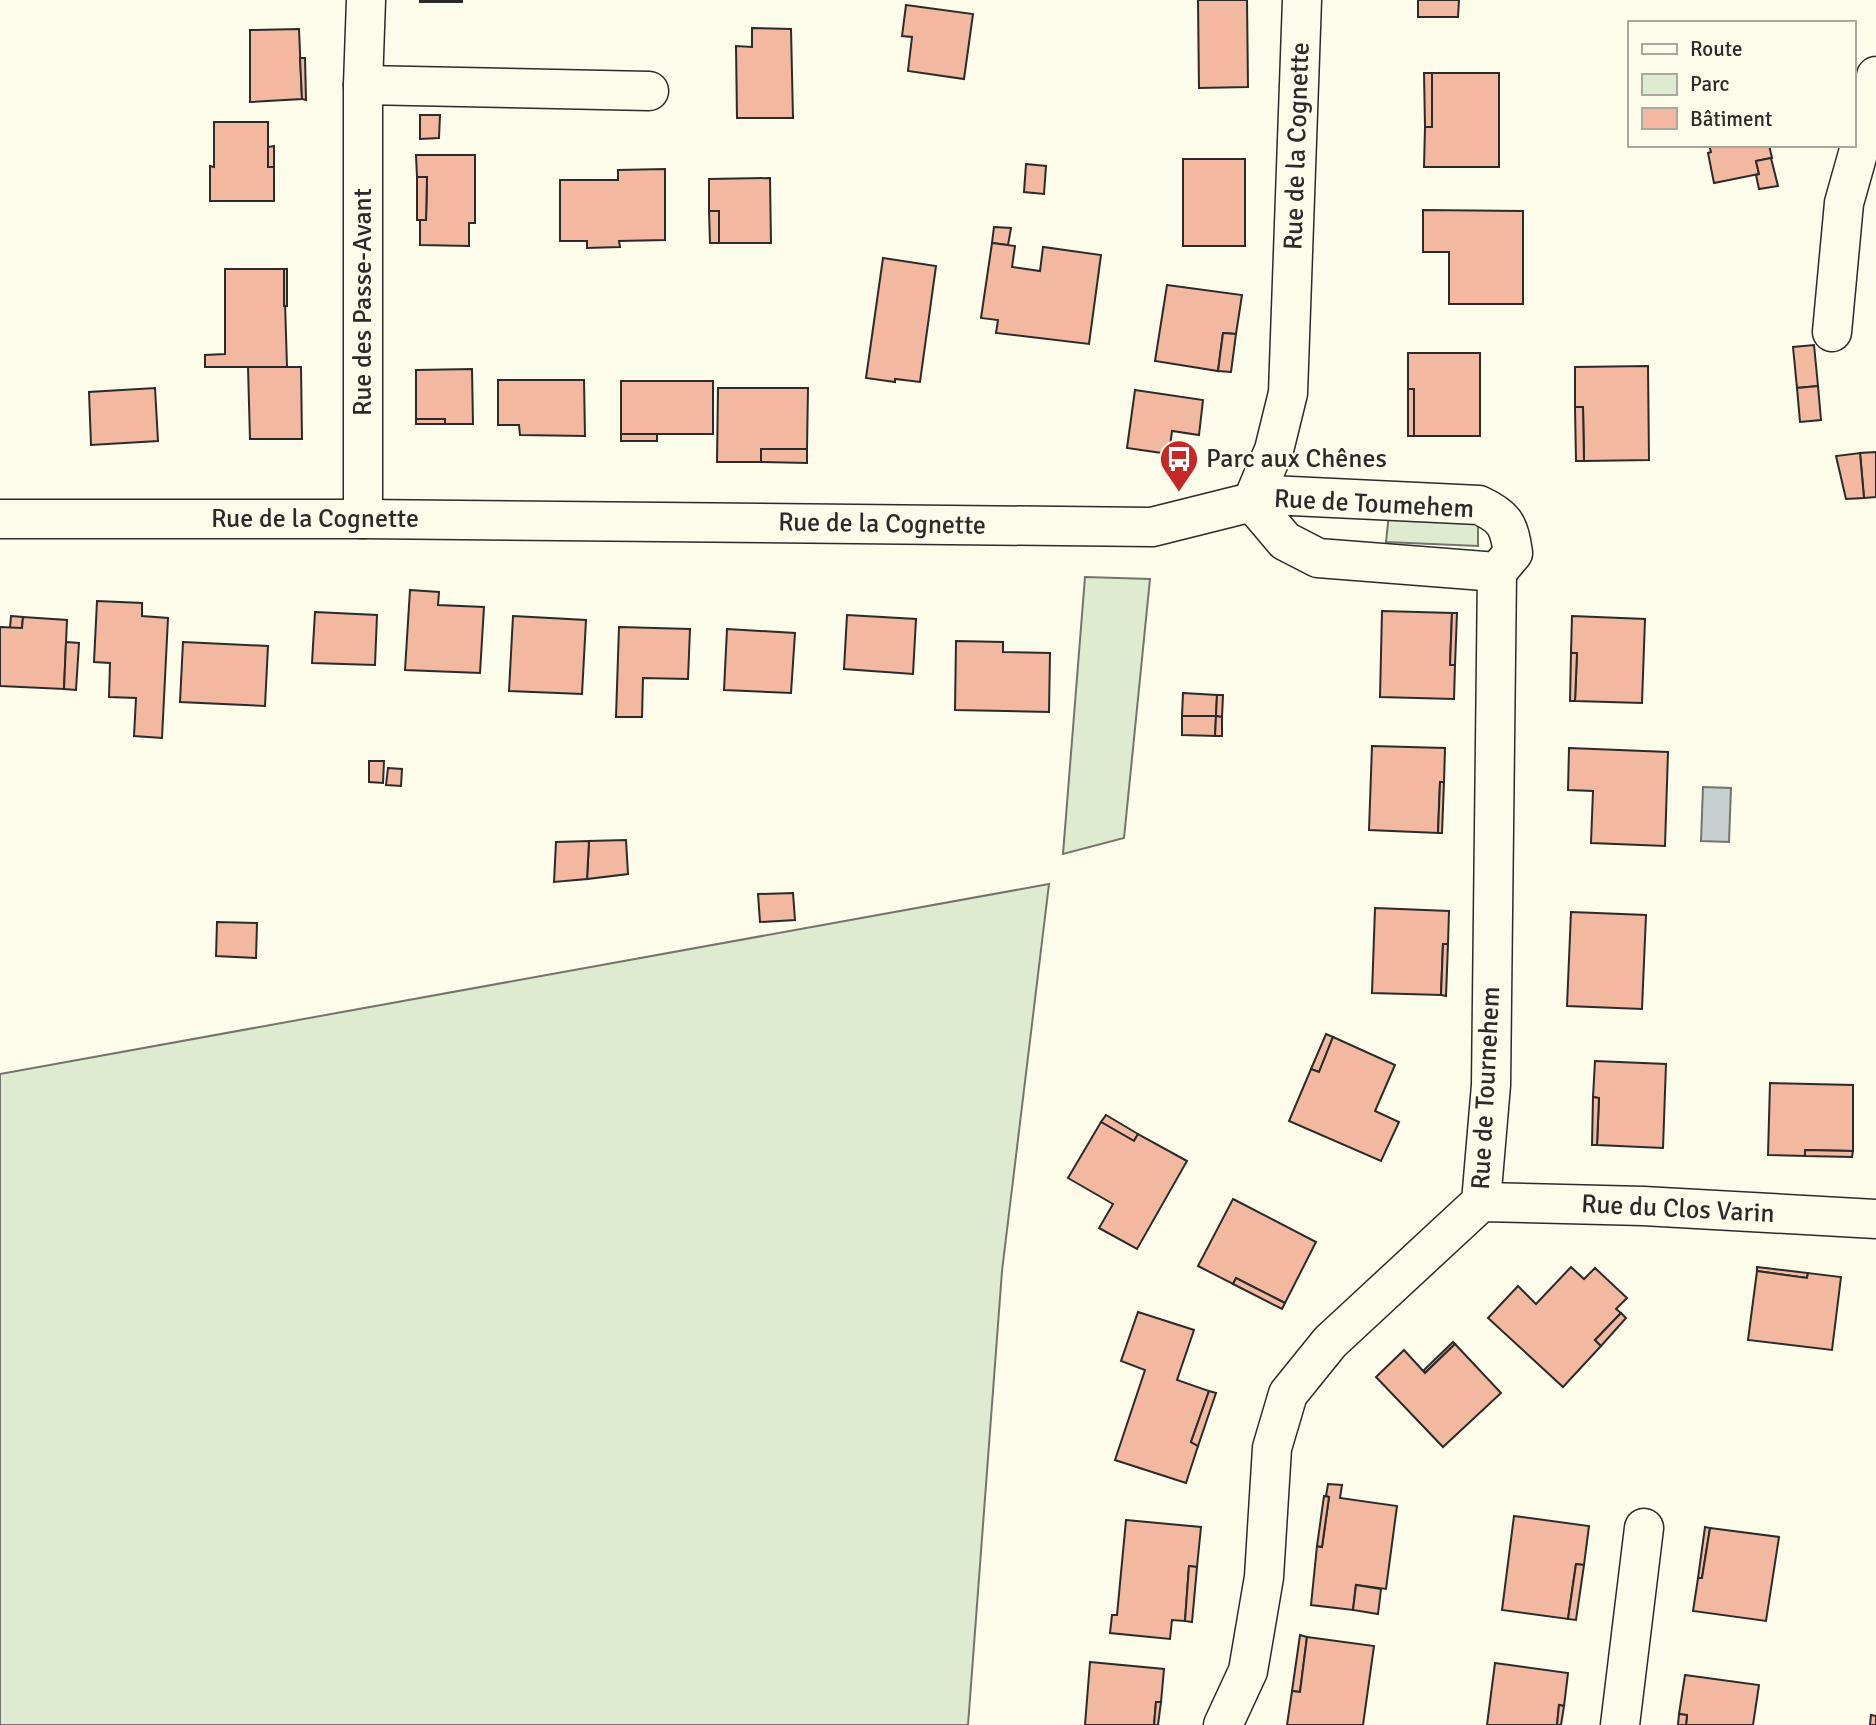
<svg xmlns="http://www.w3.org/2000/svg" width="1876" height="1725" font-family="Signika,sans-serif">
  <style>
    .green { fill: #deebd1; stroke: #74746e; stroke-width: 2 }
    .water { fill: #c7d0d0; stroke: #74746e; stroke-width: 2 }
    .building { fill: #f2b8a0; stroke: #2b2b2b; stroke-width: 2 }
    .lines { fill: none; stroke-linecap: round; stroke-linejoin: round }
    .street-casing { stroke: #2b2b2b; stroke-width: 41 }
    .street { stroke: #fdfbea; stroke-width: 38 }
    .labels { text-anchor: middle; dominant-baseline: central; stroke-width: 5; stroke-linejoin: round; paint-order: stroke }
    .street-label { font-size: 26px; fill: #2b2b2b; stroke: #fdfbea }
    .poi-label { font-size: 26px; fill: #2b2b2b; stroke: #fdfbea; text-anchor: start }
  </style>
  <rect width="100%" height="100%" fill="#fdfbea"/>
  <g class="green">
    <polygon points="1389,513 1478,520 1478,546 1386,542"/>
    <polygon points="1085,577 1150,579 1124,838 1063,854"/>
    <polygon points="1049,884 1002,1271 968,1725 0,1725 0,1074"/>
  </g>
  <polygon class="water" points="1703,787 1731,788 1729,842 1701,841"/>
  <g class="building">
    <rect x="420" y="0" width="42" height="2"/>
    <polygon points="1198,0 1247,0 1248,87 1199,88"/>
    <polygon points="1418,0 1459,0 1458,17 1418,17"/>
    <polygon points="906,5 973,14 964,79 908,71 912,37 902,36"/>
    <polygon points="752,28 791,29 793,118 737,118 736,46 752,47"/>
    <polygon points="299,29 302,99 250,102 250,30"/>
    <polygon points="300,58 305,58 306,100 302,99"/>
    <polygon points="1424,73 1432,73 1432,127 1425,127"/>
    <polygon points="1432,73 1499,73 1499,167 1424,167 1425,127 1432,127"/>
    <polygon points="420,115 440,115 439,138 420,139"/>
    <polygon points="214,122 268,122 268,167 274,167 274,201 210,201 210,166 214,167"/>
    <polygon points="1709,145 1769,145 1772,158 1756,161 1759,174 1714,183 1708,153 1711,152"/>
    <polygon points="274,146 274,167 268,167 268,147"/>
    <polygon points="416,155 475,155 475,223 469,223 469,246 420,245 420,220 426,220 427,177 417,177"/>
    <polygon points="1771,158 1778,186 1759,189 1756,175 1759,174 1756,161"/>
    <rect x="1183" y="159" width="62" height="87"/>
    <polygon points="1026,164 1046,166 1044,194 1024,192"/>
    <polygon points="665,169 665,240 619,241 620,247 587,248 587,241 560,241 560,180 618,180 618,170"/>
    <polygon points="417,177 427,177 426,220 417,220"/>
    <polygon points="770,178 771,243 719,243 719,211 709,211 709,179"/>
    <polygon points="1423,210 1523,211 1523,304 1449,304 1449,252 1423,252"/>
    <polygon points="709,211 719,211 719,243 710,243"/>
    <polygon points="994,227 1011,228 1008,245 992,243"/>
    <polygon points="992,243 1015,246 1012,267 1040,271 1043,247 1101,255 1089,344 996,333 998,320 981,318"/>
    <polygon points="883,258 936,266 920,382 895,379 895,382 866,378"/>
    <polygon points="225,269 284,269 287,367 205,367 205,355 225,354"/>
    <rect x="284" y="269" width="3" height="37"/>
    <polygon points="1167,285 1242,295 1236,334 1223,333 1218,371 1155,361"/>
    <polygon points="1223,333 1236,334 1231,372 1218,371"/>
    <polygon points="1814,345 1818,386 1797,388 1793,347"/>
    <polygon points="1408,353 1480,353 1480,436 1414,436 1414,389 1408,389"/>
    <polygon points="1648,366 1649,460 1584,461 1583,407 1575,407 1575,367"/>
    <polygon points="248,367 301,367 302,439 250,439"/>
    <polygon points="472,369 473,424 445,424 445,419 416,419 416,370"/>
    <polygon points="498,380 584,380 585,436 520,435 519,425 498,425"/>
    <rect x="621" y="381" width="92" height="53"/>
    <polygon points="1818,386 1821,420 1800,422 1797,388"/>
    <polygon points="155,388 158,441 91,445 89,392"/>
    <polygon points="718,388 808,388 807,449 761,449 761,462 717,462"/>
    <rect x="1408" y="389" width="6" height="47"/>
    <polygon points="1135,390 1203,400 1199,435 1172,431 1169,454 1127,448"/>
    <polygon points="1575,407 1583,407 1584,461 1576,461"/>
    <rect x="416" y="419" width="29" height="5"/>
    <rect x="621" y="434" width="36" height="7"/>
    <polygon points="761,449 807,449 807,463 761,462"/>
    <polygon points="1876,452 1876,497 1864,498 1860,453"/>
    <polygon points="1860,453 1864,498 1846,499 1836,456"/>
    <polygon points="410,590 439,592 438,605 484,607 480,673 405,670"/>
    <polygon points="97,601 142,603 142,616 168,618 162,738 134,736 136,698 109,697 110,663 94,662"/>
    <polygon points="1382,611 1452,613 1450,665 1455,665 1454,699 1380,697"/>
    <polygon points="315,612 377,615 375,665 312,663"/>
    <polygon points="1452,613 1457,613 1455,665 1450,665"/>
    <polygon points="847,615 916,619 913,674 844,669"/>
    <polygon points="11,616 23,617 22,628 10,628"/>
    <polygon points="513,616 586,620 582,694 509,691"/>
    <polygon points="1572,616 1645,619 1642,703 1575,701 1577,653 1571,653"/>
    <polygon points="23,617 67,620 64,689 0,686 0,627 22,628"/>
    <polygon points="619,627 690,629 688,679 643,678 642,717 616,717"/>
    <polygon points="727,629 795,633 791,693 724,690"/>
    <polygon points="956,641 1003,642 1003,652 1050,653 1049,712 955,710"/>
    <polygon points="66,642 79,643 76,690 64,689"/>
    <polygon points="183,642 268,646 265,706 180,702"/>
    <polygon points="1571,653 1577,653 1575,701 1570,701"/>
    <polygon points="1183,693 1217,695 1216,716 1182,716"/>
    <polygon points="1217,695 1223,695 1222,717 1216,716"/>
    <polygon points="1182,716 1216,716 1215,736 1182,735"/>
    <polygon points="1216,716 1222,717 1222,736 1215,736"/>
    <polygon points="1372,746 1445,748 1444,782 1440,782 1438,833 1369,830"/>
    <polygon points="1569,748 1668,752 1665,846 1591,843 1593,791 1568,790"/>
    <polygon points="369,761 384,761 383,783 369,782"/>
    <polygon points="388,768 402,769 401,786 386,785"/>
    <polygon points="1440,782 1444,782 1442,833 1438,833"/>
    <polygon points="626,840 628,874 587,879 589,841"/>
    <polygon points="589,841 587,879 554,882 556,842"/>
    <polygon points="793,893 795,920 760,922 758,894"/>
    <polygon points="1375,908 1449,911 1448,944 1443,944 1441,995 1372,993"/>
    <polygon points="1571,912 1646,915 1642,1009 1567,1006"/>
    <polygon points="217,922 257,923 256,958 216,956"/>
    <polygon points="1443,944 1448,944 1446,996 1441,995"/>
    <polygon points="1326,1034 1333,1037 1319,1072 1311,1069"/>
    <polygon points="1333,1037 1395,1065 1375,1111 1399,1122 1381,1161 1289,1121 1311,1069 1319,1072"/>
    <polygon points="1595,1061 1666,1064 1663,1148 1597,1145 1599,1098 1593,1097"/>
    <polygon points="1770,1083 1853,1085 1853,1151 1805,1150 1805,1156 1768,1155"/>
    <polygon points="1593,1097 1599,1098 1597,1145 1592,1145"/>
    <polygon points="1106,1115 1138,1134 1134,1141 1101,1122"/>
    <polygon points="1101,1122 1134,1141 1138,1134 1187,1161 1137,1249 1099,1228 1113,1204 1068,1178"/>
    <polygon points="1805,1150 1853,1151 1852,1157 1805,1156"/>
    <polygon points="1233,1199 1316,1242 1285,1303 1236,1278 1233,1284 1198,1266"/>
    <polygon points="1571,1267 1584,1279 1595,1268 1627,1298 1616,1309 1621,1313 1595,1340 1601,1346 1563,1387 1488,1318 1518,1286 1536,1304"/>
    <polygon points="1757,1267 1808,1273 1807,1278 1757,1271"/>
    <polygon points="1757,1271 1807,1278 1808,1273 1841,1277 1832,1350 1748,1340"/>
    <polygon points="1236,1278 1285,1303 1282,1309 1233,1284"/>
    <polygon points="1138,1312 1194,1330 1177,1380 1209,1391 1191,1442 1198,1446 1186,1483 1115,1460 1145,1370 1121,1361"/>
    <polygon points="1621,1313 1626,1318 1601,1346 1595,1340"/>
    <polygon points="1453,1342 1455,1344 1425,1373 1424,1370"/>
    <polygon points="1455,1344 1501,1393 1443,1447 1376,1377 1404,1350 1425,1373"/>
    <polygon points="1209,1391 1216,1393 1198,1446 1191,1442"/>
    <polygon points="1328,1484 1342,1485 1340,1498 1397,1506 1386,1589 1356,1585 1353,1610 1311,1605 1317,1546 1322,1547 1329,1497 1326,1496"/>
    <polygon points="1324,1496 1329,1497 1322,1547 1317,1546"/>
    <polygon points="1514,1516 1589,1526 1584,1565 1576,1564 1568,1619 1502,1610"/>
    <polygon points="1126,1520 1201,1527 1197,1567 1189,1566 1185,1621 1172,1620 1170,1639 1110,1633 1112,1615 1117,1615"/>
    <polygon points="1705,1527 1710,1528 1702,1578 1698,1578"/>
    <polygon points="1710,1528 1779,1537 1766,1621 1693,1611 1698,1578 1702,1578"/>
    <polygon points="1576,1564 1584,1565 1576,1620 1568,1619"/>
    <polygon points="1189,1566 1197,1567 1192,1622 1185,1621"/>
    <polygon points="1356,1585 1381,1589 1378,1614 1353,1610"/>
    <polygon points="1300,1635 1307,1637 1300,1692 1292,1691"/>
    <polygon points="1307,1637 1374,1646 1363,1725 1287,1725 1292,1691 1300,1692"/>
    <polygon points="1090,1662 1164,1669 1161,1702 1156,1702 1154,1725 1085,1725"/>
    <polygon points="1495,1663 1568,1673 1564,1706 1559,1705 1557,1725 1487,1725"/>
    <polygon points="1685,1675 1759,1685 1753,1725 1686,1725 1687,1715 1679,1714"/>
    <polygon points="1156,1702 1161,1702 1158,1725 1154,1725"/>
    <polygon points="1559,1705 1564,1706 1561,1725 1557,1725"/>
    <polygon points="1679,1714 1687,1715 1686,1725 1678,1725"/>
    <polygon points="1871,1715 1876,1716 1876,1725 1870,1725"/>
  </g>
  <g class="lines">
    <g class="street-casing">
      <g id="street">
        <polyline points="363,85 649,91"/>
        <polyline points="1832,332 1844,203 1871,107 1876,76"/>
        <path d="M1270,495L1479,505C1505,517 1509,525 1513,553L1497,572L1318,558L1285,541L1252,502Z"/>
        <polyline points="0,519 363,519 1152,527 1252,502 1274,450 1288,393 1302,0"/>
        <polyline points="363,519 363,85 366,0"/>
        <polyline points="1481,1202 1643,1206 1876,1219"/>
        <polyline points="1223,1725 1248,1671 1264,1577 1272,1448 1288,1394 1330,1342 1481,1202 1491,1085 1497,572"/>
        <polyline points="1620,1725 1644,1528"/>
      </g>
    </g>
    <use href="#street" class="street"/>
  </g>
  <defs>
    <g id="bus-pin" transform="scale(2.0125)"><path d="M0 17L-7.5 6A9.5 9.5 0 1 1 7.5 6Z" fill="#c62828" stroke="#fdfbea"/><path d="M-5-6H5V4H4V6H2V4H-2V6H-4V4H-5ZM-3.5-4V0h7V-4ZM-3.5 1.2v1.5H-2V1.2ZM2 1.2v1.5H3.5V1.2Z" fill="#fff"/></g>
  </defs>
  <g fill-rule="evenodd">
    <use href="#bus-pin" x="1179" y="459"/>
  </g>
  <g class="labels">
    <g class="street-label">
      <text transform="translate(1297 146) rotate(-88)">Rue de la Cognette</text>
      <text transform="translate(363 302) rotate(-90)">Rue des Passe-Avant</text>
      <text transform="translate(1374 504) rotate(3)">Rue de Toumehem</text>
      <text x="315" y="519">Rue de la Cognette</text>
      <text transform="translate(882 524) rotate(1)">Rue de la Cognette</text>
      <text transform="translate(1486 1088) rotate(-87)">Rue de Tournehem</text>
      <text transform="translate(1678 1209) rotate(3)">Rue du Clos Varin</text>
    </g>
    <g class="poi-label">
      <text x="1206" y="459">Parc aux Chênes</text>
    </g>
  </g>
  <rect x="1628" y="21" width="228" height="126" fill="#fdfbea" stroke="#a9a89e" stroke-width="2"/>
  <rect x="1642" y="44" width="35" height="10" fill="#fdfbea" stroke="#a9a89e" stroke-width="2"/>
  <text x="1690" y="56" font-size="21" fill="#2b2b2b">Route</text>
  <rect x="1642" y="74" width="35" height="21" fill="#deebd1" stroke="#a9a89e" stroke-width="2"/>
  <text x="1690" y="91" font-size="21" fill="#2b2b2b">Parc</text>
  <rect x="1642" y="108" width="35" height="21" fill="#f2b8a0" stroke="#a9a89e" stroke-width="2"/>
  <text x="1690" y="126" font-size="21" fill="#2b2b2b">Bâtiment</text>
</svg>
